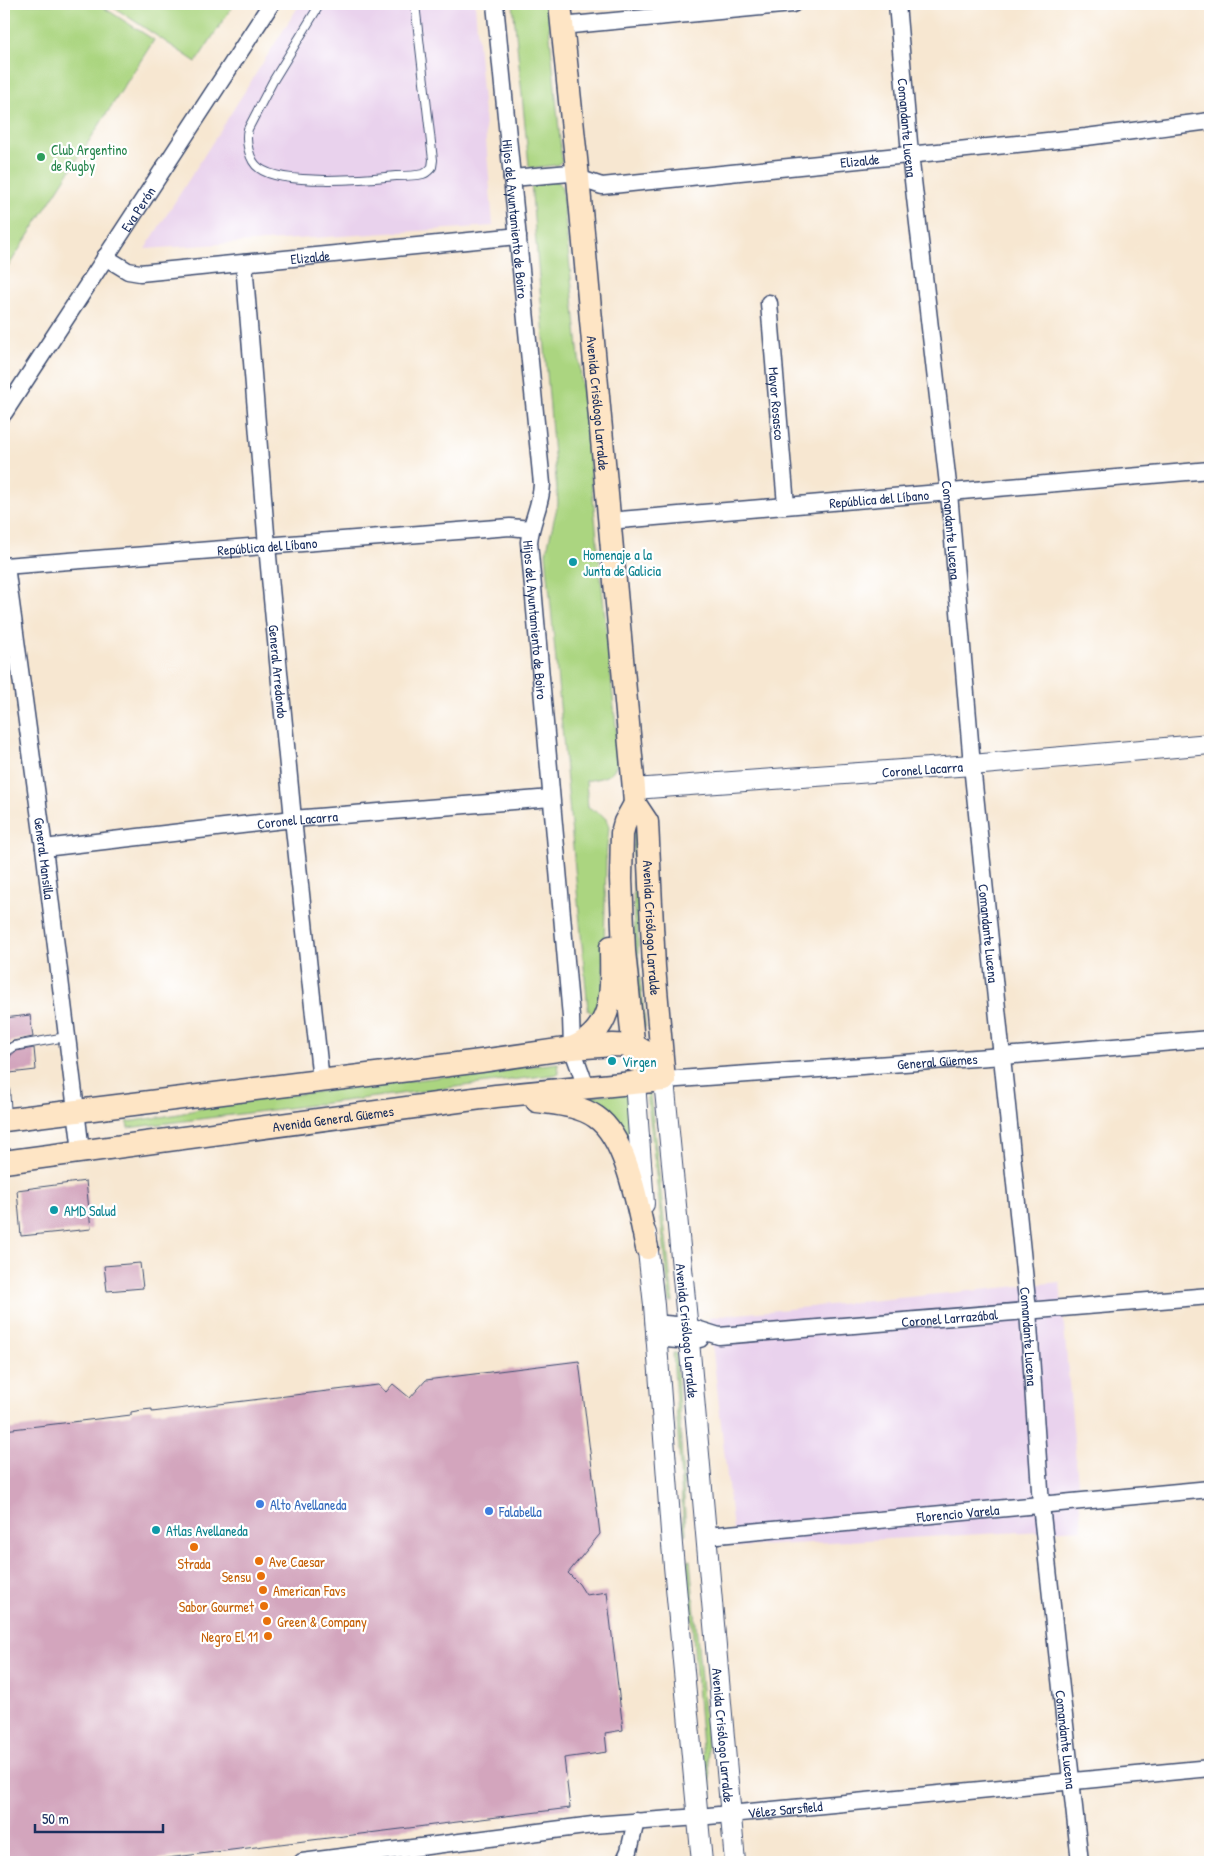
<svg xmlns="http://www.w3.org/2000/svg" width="1214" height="1866" font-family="'Patrick Hand',sans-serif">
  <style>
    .built { fill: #e9d2ed }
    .green { fill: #abd580; stroke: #63826f }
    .building { fill: #d3a5bd }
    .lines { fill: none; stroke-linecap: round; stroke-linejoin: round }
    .service-casing { stroke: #3c4b6f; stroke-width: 10 }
    .minor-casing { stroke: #3c4b6f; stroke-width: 19 }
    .tertiary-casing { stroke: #3c4b6f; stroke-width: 22 }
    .secondary-casing { stroke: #3c4b6f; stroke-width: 25 }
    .service { stroke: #fff; stroke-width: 8 }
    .minor { stroke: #fff; stroke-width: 16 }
    .tertiary { stroke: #fff; stroke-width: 20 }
    .secondary { stroke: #fee5c5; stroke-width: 22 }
    .leisure-dot { fill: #2e9e5b; stroke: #fff; stroke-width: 2 }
    .culture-dot { fill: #0f9aa8; stroke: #fff; stroke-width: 2 }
    .shop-dot { fill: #3f7fe0; stroke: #fff; stroke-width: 2 }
    .food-dot { fill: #e8710a; stroke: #fff; stroke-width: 2 }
    .labels { text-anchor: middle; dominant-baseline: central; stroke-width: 4.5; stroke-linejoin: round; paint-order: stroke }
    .street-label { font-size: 14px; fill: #1b2f5e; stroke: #fff }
    .leisure-label { font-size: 14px; fill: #27864d; stroke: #fff; text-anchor: start }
    .culture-label { font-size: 14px; fill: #0d838f; stroke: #fff; text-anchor: start }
    .shop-label { font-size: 14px; fill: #366cbe; stroke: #fff; text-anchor: start }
    .food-label { font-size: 14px; fill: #c56008; stroke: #fff; text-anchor: start }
  </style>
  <rect width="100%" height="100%" fill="#fff"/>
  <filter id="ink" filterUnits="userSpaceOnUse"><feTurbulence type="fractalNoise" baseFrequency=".02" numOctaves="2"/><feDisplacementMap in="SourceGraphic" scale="10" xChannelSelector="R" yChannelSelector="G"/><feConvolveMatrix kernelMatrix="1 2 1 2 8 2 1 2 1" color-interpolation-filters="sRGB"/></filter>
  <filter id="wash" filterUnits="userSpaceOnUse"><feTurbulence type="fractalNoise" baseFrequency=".0096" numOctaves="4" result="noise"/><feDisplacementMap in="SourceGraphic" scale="20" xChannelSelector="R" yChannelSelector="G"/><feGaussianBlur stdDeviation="1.12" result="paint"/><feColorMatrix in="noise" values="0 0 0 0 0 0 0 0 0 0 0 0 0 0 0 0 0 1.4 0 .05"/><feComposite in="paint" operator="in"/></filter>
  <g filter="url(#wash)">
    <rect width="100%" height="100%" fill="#f7e7d1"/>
    <g class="built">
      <polygon points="300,4 475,4 493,226 145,249"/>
      <polygon points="1060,1282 1082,1529 735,1547 709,1317"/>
    </g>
    <g class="green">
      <polygon points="4,4 98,4 154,40 4,273"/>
      <polygon points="109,4 234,4 196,62"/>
      <polygon points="513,4 547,4 562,161 557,165 531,168 529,166"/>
      <path d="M558,181L562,188L619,757C614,778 604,777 586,781L588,808L601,814L606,819L609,827L606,857L603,998L596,1013L593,1014L588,1010L546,553L558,503L531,183Z"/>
      <polygon points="633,822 638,823 638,960 645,1027 643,1029 634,960"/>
      <polygon points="558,1063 559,1074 128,1128 127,1122 179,1114 223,1103"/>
      <polygon points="630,1091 636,1187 628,1155 573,1099"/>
      <polygon points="647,1093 650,1093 673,1302 670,1302"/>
      <polygon points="673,1353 676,1353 686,1534 684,1535"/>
      <polygon points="690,1560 712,1797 706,1797 687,1561"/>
    </g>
    <g id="blocks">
      <g class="building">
        <polygon points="30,1015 33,1037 13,1041 4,1046 4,1018"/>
        <polygon points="34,1048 36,1070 10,1073 8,1068 4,1066 4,1064 8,1062 11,1055 16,1051"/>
        <polygon points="86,1181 91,1229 21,1236 17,1190"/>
        <polygon points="140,1263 143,1288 107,1291 104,1266"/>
        <polygon points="579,1361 600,1534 568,1573 579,1584 586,1595 607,1592 623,1730 605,1733 607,1752 564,1758 570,1808 135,1862 4,1862 4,1430 131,1415 131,1412 142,1410 152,1409 152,1412 378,1385 386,1392 393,1384 410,1398 426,1380"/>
      </g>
    </g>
  </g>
  <g filter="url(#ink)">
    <use href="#blocks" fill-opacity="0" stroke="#3c4b6f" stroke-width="1"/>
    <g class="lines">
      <g class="service-casing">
        <g id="service">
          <path d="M320,4L273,81L248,129C245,140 249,161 259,168C282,186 367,179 396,176C405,176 415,176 423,174C427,173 430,169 432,167L433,160L415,4"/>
          <polyline points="4,1058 6,1051 14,1046 66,1037"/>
          <polyline points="4,1072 7,1117"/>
        </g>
      </g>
      <g class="minor-casing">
        <g id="minor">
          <path id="s1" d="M495,4L542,484C541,506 531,521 529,542L571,1017L572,1048L586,1087"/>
          <path id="s2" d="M897,4L910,154L949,493L972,765L1028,1310L1041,1505L1080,1862"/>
          <polyline points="561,26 793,4"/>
          <path id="s3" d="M512,178L570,173L578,178L602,186L1086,137L1210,121"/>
          <path id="s4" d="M105,257L128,271L140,273L518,236"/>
          <path id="s5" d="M244,263L267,546L293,819L321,1081"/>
          <path id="s6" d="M769,303L786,505"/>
          <path id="s7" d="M4,413L271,4"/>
          <path id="s8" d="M608,521L1210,470"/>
          <path id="s9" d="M4,566L510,527L530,529"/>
          <path id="s10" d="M6,566L44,848L81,1151"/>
          <path id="s11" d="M44,848L293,819L551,798"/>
          <path id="s12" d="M664,1080L1003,1056L1210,1039"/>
          <path id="s13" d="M654,1323L687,1326L719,1336L1210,1296"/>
          <polyline points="655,1338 689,1341 700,1339"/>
          <path id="s14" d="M707,1536L1210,1489"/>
          <path id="s15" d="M302,1862L593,1825L698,1817L1210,1768"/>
          <polyline points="624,1862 629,1851 636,1821"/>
        </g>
      </g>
      <g class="tertiary-casing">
        <g id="tertiary">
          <path id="s16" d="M634,789L972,765L1210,744"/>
          <path id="s17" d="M664,1080L689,1341L735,1862"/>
          <polyline points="635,1082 644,1204"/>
          <polyline points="646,1233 654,1305 672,1545 702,1862"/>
        </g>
      </g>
      <g class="secondary-casing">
        <g id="secondary">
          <path id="s18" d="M560,4L578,178L634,789L635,804L647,822L654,967L664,1080"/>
          <path d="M572,1048C617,1029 611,987 611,947"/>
          <polyline points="635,1061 624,951 621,879 622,833 625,822 635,804"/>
          <path d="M537,1101C557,1104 579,1105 596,1117C628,1139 639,1213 647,1248"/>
          <polyline points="4,1120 481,1061 572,1048 613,1045 635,1046 647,1053 652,1057 662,1076"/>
          <path id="s19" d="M4,1162L496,1096L664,1080"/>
        </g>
      </g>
      <use href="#service" class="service"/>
      <use href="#minor" class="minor"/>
      <use href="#tertiary" class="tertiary"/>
      <use href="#secondary" class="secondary"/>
    </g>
  </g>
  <circle class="leisure-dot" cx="41" cy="157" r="5"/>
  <g class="culture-dot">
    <circle cx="573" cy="562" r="5"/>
    <circle cx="612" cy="1061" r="5"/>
    <circle cx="54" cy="1210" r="5"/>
    <circle cx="156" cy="1530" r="5"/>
  </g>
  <g class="shop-dot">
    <circle cx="260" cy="1504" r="5"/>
    <circle cx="489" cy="1511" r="5"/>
  </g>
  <g class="food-dot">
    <circle cx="194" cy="1547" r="5"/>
    <circle cx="259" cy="1561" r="5"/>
    <circle cx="261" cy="1576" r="5"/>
    <circle cx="263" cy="1590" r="5"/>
    <circle cx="264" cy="1606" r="5"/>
    <circle cx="267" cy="1621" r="5"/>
    <circle cx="268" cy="1636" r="5"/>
  </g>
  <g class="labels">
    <g class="street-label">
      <text stroke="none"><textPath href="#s2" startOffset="124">Comandante Lucena</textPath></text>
      <text stroke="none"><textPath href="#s3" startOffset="352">Elizalde</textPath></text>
      <text stroke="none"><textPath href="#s7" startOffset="244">Eva Perón</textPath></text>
      <text stroke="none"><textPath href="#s1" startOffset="216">Hijos del Ayuntamiento de Boiro</textPath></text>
      <text stroke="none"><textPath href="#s4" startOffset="210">Elizalde</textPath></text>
      <text stroke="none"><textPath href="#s18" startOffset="401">Avenida Crisólogo Larralde</textPath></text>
      <text stroke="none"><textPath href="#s6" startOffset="101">Mayor Rosasco</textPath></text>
      <text stroke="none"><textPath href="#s8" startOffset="272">República del Líbano</textPath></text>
      <text stroke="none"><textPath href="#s2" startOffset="529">Comandante Lucena</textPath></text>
      <text stroke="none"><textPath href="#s9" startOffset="264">República del Líbano</textPath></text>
      <text stroke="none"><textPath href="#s1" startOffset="620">Hijos del Ayuntamiento de Boiro</textPath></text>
      <text stroke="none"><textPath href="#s5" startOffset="410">General Arredondo</textPath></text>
      <text stroke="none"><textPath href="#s16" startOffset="289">Coronel Lacarra</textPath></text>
      <text stroke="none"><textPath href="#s11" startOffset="255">Coronel Lacarra</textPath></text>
      <text stroke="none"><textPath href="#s10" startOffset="295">General Mansilla</textPath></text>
      <text stroke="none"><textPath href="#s18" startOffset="931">Avenida Crisólogo Larralde</textPath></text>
      <text stroke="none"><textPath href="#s2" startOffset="934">Comandante Lucena</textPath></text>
      <text stroke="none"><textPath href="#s12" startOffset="274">General Güemes</textPath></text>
      <text stroke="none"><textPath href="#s19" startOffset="332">Avenida General Güemes</textPath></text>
      <text stroke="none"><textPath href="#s13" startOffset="298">Coronel Larrazábal</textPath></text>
      <text stroke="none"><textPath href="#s17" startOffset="252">Avenida Crisólogo Larralde</textPath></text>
      <text stroke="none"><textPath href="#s2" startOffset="1339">Comandante Lucena</textPath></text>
      <text stroke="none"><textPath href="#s14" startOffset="252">Florencio Varela</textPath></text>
      <text stroke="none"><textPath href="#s17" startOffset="658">Avenida Crisólogo Larralde</textPath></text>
      <text stroke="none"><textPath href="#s2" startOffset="1744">Comandante Lucena</textPath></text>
      <text stroke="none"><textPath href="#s15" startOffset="486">Vélez Sarsfield</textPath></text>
    </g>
    <g class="leisure-label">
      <text x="51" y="149">Club Argentino<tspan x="51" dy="16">de Rugby</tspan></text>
    </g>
    <g class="culture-label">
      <text x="583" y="554">Homenaje a la<tspan x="583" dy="16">Junta de Galicia</tspan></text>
      <text x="622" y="1061">Virgen</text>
      <text x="64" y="1210">AMD Salud</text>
      <text x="166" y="1530">Atlas Avellaneda</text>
    </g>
    <g class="shop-label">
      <text x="270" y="1504">Alto Avellaneda</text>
      <text x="499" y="1511">Falabella</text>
    </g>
    <g class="food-label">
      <text x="269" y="1561">Ave Caesar</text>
      <text x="194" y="1563" text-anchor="middle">Strada</text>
      <text x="251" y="1576" text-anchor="end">Sensu</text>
      <text x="273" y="1590">American Favs</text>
      <text x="254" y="1606" text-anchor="end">Sabor Gourmet</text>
      <text x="277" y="1621">Green &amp; Company</text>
      <text x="258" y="1636" text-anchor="end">Negro El 11</text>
    </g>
  </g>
  <rect width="1214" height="1866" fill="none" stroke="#fff" stroke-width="20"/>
  <path d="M35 1824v8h128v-8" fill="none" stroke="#1b2f5e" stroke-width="2.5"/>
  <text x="42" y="1824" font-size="15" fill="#1b2f5e" stroke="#ffffff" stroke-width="4" paint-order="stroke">50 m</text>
</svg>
